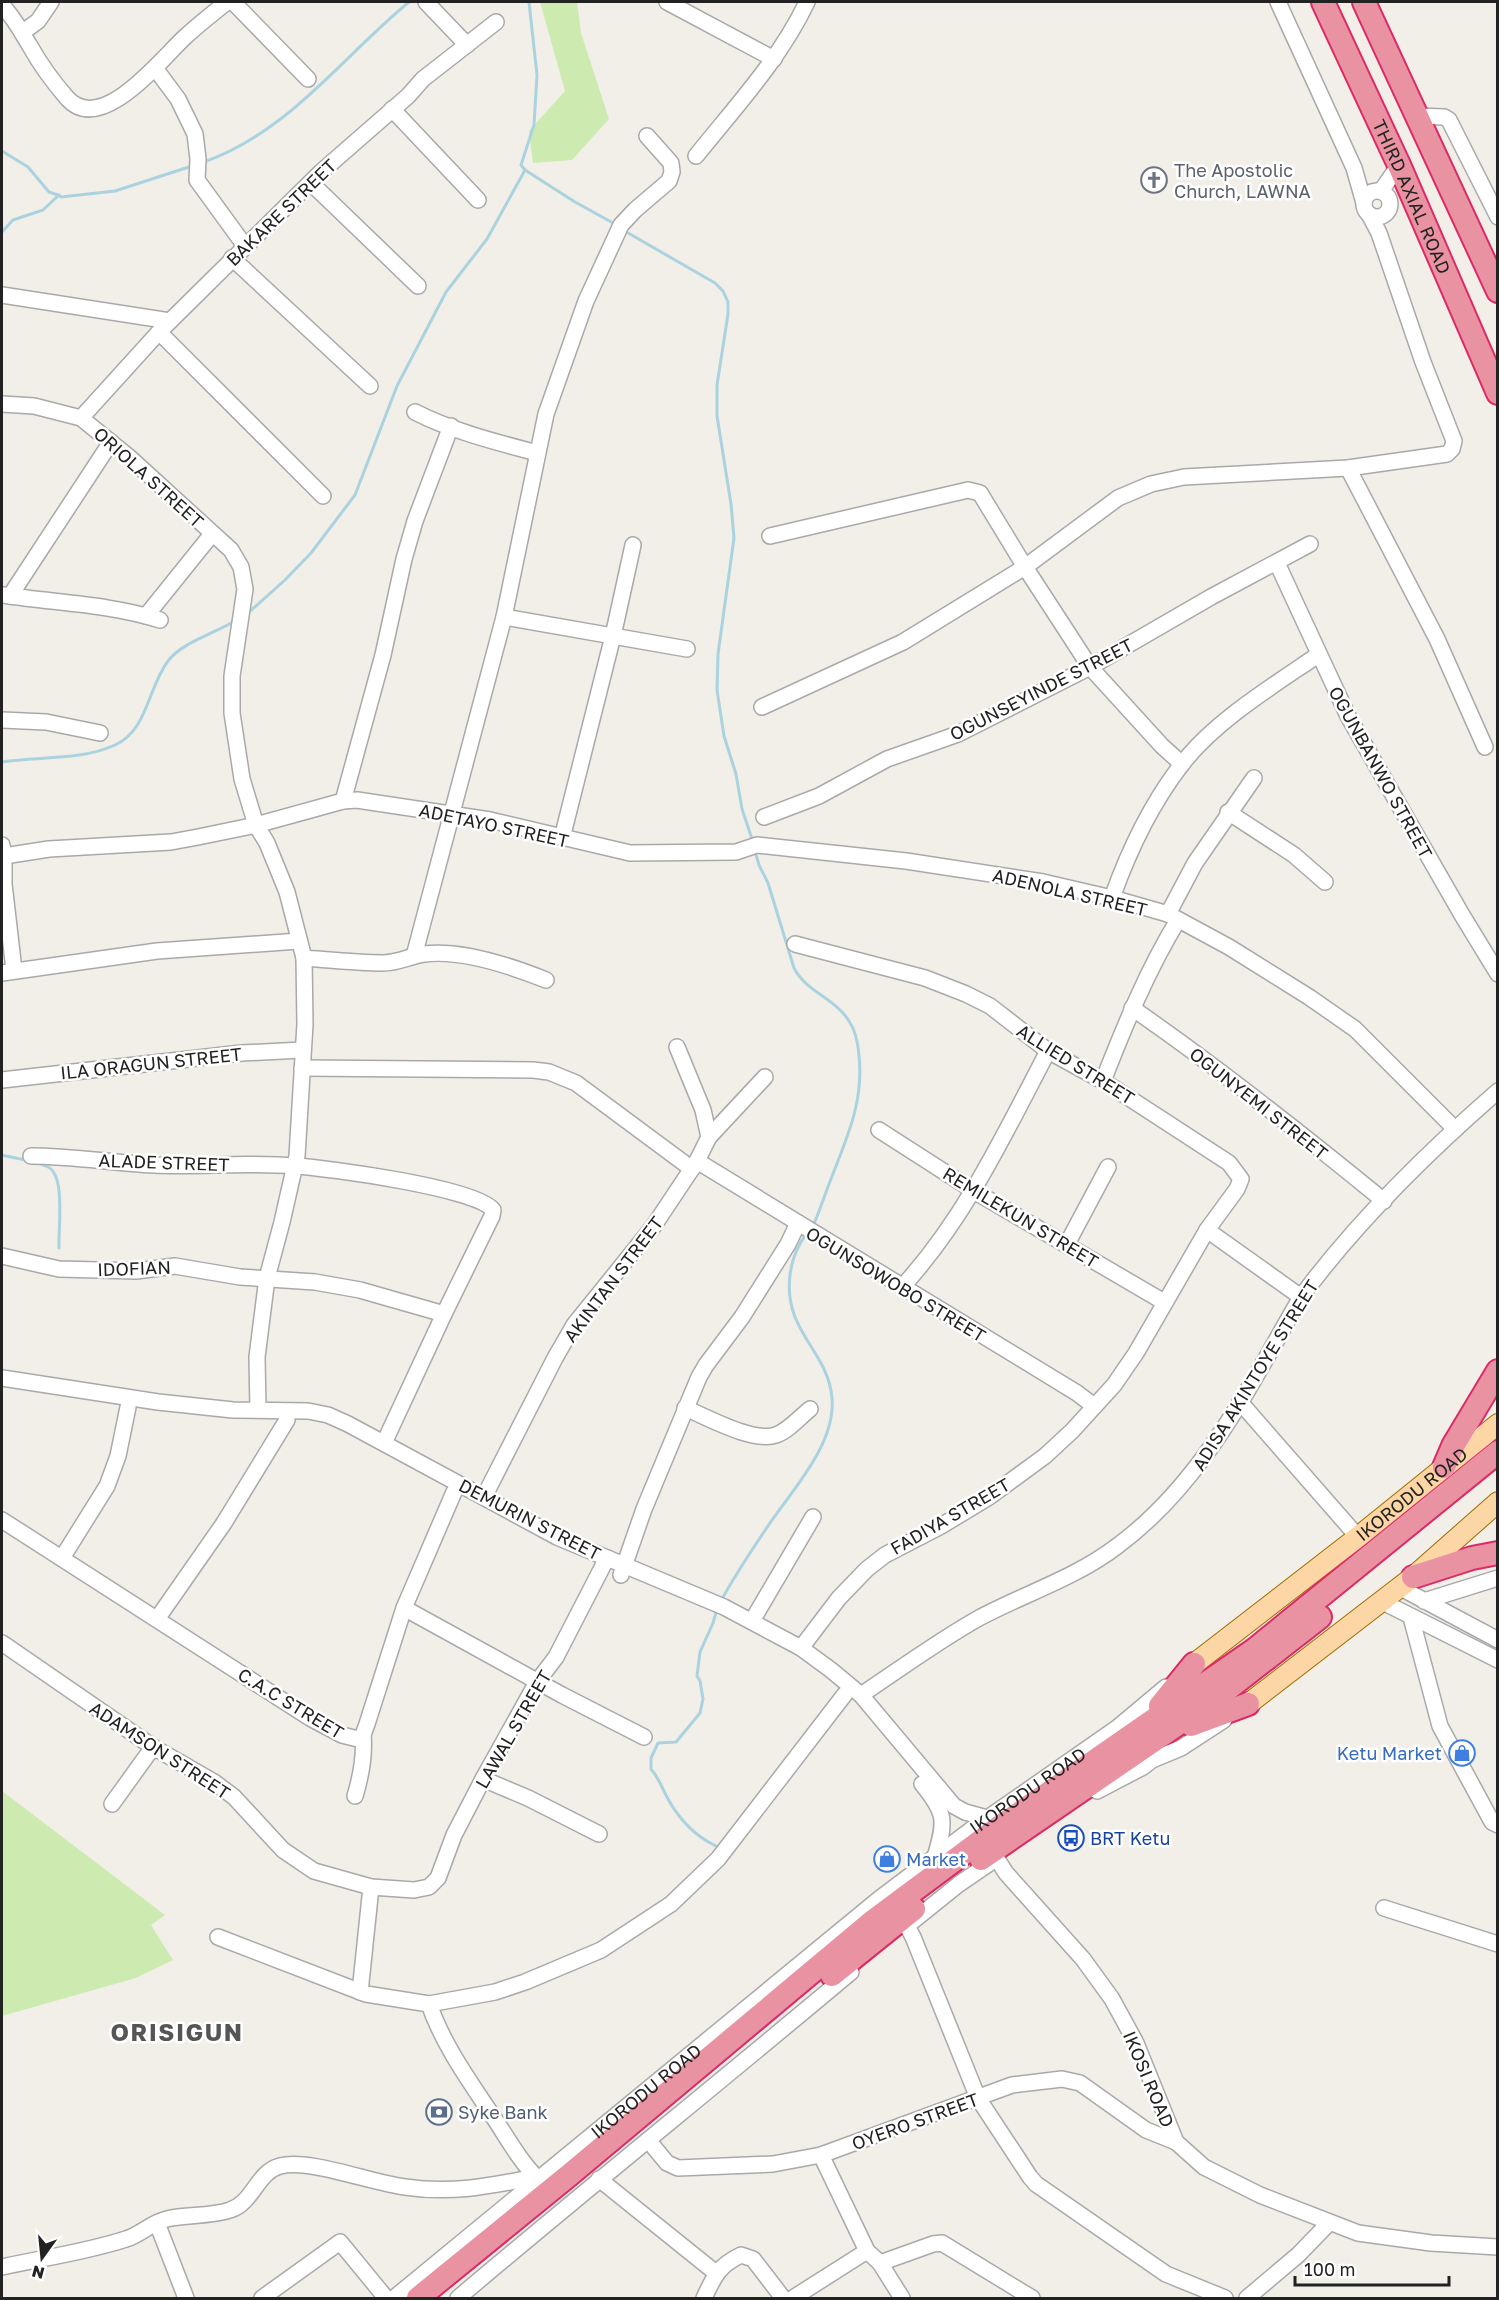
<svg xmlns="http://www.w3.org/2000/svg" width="1499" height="2300" font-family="'Golos Text',sans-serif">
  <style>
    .grass { fill: #cdebb0 }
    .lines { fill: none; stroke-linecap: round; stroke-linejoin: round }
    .stream { stroke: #aad3df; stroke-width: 3 }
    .minor-casing { stroke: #a9a9a9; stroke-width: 18 }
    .major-casing { stroke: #a06b00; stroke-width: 22 }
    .highway-casing { stroke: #dc2a67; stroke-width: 26 }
    .minor { stroke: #fff; stroke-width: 15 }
    .major { stroke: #fcd6a4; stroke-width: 20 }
    .highway { stroke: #e892a2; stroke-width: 22 }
    .labels { text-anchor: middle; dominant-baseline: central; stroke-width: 5; stroke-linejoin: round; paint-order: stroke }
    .worship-label { font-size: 18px; fill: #5b616d; stroke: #fff; text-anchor: start }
    .street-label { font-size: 18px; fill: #222; stroke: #fff }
    .shop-label { font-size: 18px; fill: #366cbe; stroke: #fff; text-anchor: end }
    .transit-label { font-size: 18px; fill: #164399; stroke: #fff; text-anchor: start }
    .service-label { font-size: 18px; fill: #4e5e75; stroke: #fff; text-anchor: start }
    .district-label { font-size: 24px; font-weight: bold; letter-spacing: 1.5px; fill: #555; stroke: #fff }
  </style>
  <rect width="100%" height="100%" fill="#f2efe9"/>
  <g class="grass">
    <polygon points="540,2 577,2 581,33 609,119 572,160 533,163 529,131 565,91"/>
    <polygon points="2,1791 165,1915 151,1925 173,1960 136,1978 2,2016"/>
  </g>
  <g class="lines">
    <g class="stream">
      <polyline points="2,151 28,167 49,192 58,195"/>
      <path d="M204,162C289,132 342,57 409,2"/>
      <polyline points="525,170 575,202 615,224"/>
      <polyline points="623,230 715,283 723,291 728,302 728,314 717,385 717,416 731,504 734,538 718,654 717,690 724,736 736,774 742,809 753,842"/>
      <polyline points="2,232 13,220 43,210 59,195 61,197 115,191 192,166"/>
      <polyline points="248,613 285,580 311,553 355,495 397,386 446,292 487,239 525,170 521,165 534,125 537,75 529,2"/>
      <path d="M2,762C38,756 80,761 115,745C148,730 148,687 168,661C181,643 215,633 235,621"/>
      <path d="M755,851L759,865L768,883L794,968C807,993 834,997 849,1021C856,1031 858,1044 859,1055C864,1102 847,1137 831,1179C825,1194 820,1210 813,1226"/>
      <path d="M2,1155C16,1159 34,1160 48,1167C66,1176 58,1229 59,1248"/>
      <path d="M721,1601C736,1573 753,1548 770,1523C794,1488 836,1443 832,1398C828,1350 783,1332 790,1275C792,1258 797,1246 807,1233"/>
      <path d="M716,1846C695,1836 679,1819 668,1799C662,1788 659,1778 651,1769V1758L658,1743L676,1742L700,1713L703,1699L700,1681L697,1676L700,1652L713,1623L717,1609"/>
    </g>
    <g class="minor-casing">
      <g id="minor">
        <polyline points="233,2 308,79"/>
        <polyline points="426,2 467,45"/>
        <polyline points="667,2 774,59"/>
        <polyline points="1278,2 1354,168 1364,203"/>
        <path d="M2,5C15,19 20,30 30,46C40,64 54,83 67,98C101,137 162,58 185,37C198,25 213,13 227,2"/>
        <polyline points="23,32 38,21 51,2"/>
        <polyline points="155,68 178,99 195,134 198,159 197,180 245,246"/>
        <polyline points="392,109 478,200"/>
        <polyline points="1417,116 1444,117 1449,120 1498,217"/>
        <path d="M696,156C736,106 780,59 807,2"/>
        <polyline points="311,183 418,286"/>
        <polyline points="1381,191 1399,165"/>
        <circle cx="1377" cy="204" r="13"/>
        <polyline points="232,258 370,386"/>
        <polyline points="2,295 170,321"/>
        <polyline points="159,332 323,496"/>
        <polyline points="2,404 34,406 81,418 129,457 231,550 241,567 245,589 232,676 232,713 242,779 256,825 267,843 287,892 304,958 305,1024 297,1156 282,1222 267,1278 257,1357 258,1410"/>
        <path d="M415,412C452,431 496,442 537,453"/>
        <polyline points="81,418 159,332 321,172 408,96 423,79 496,22"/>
        <polyline points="1348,468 1437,639 1485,747"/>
        <polyline points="770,536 968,490 980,493 1025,567 1090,667 1162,746 1182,764"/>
        <polyline points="1277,563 1348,716 1462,915 1498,974"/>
        <path d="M4,595C55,603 110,604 160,620"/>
        <polyline points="10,596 111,442"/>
        <polyline points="146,616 212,534"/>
        <polyline points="504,617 687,649"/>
        <polyline points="762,707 903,642 1025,567 1118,498 1151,484 1184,477 1348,468 1447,454 1452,449 1454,441 1423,362 1379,233 1369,214"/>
        <polyline points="2,720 46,722 100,733"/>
        <polyline points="343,801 383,655 404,559 415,521 451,426"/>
        <polyline points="1228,812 1294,855 1325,882"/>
        <polyline points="764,817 819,796 887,759 958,734 1090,667 1211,597 1310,544"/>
        <polyline points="562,838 613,636 633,545"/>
        <polyline points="2,845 4,856 4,884 14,970"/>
        <polyline points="4,856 49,849 171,842 198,837 256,825 343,801 357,800 490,820 630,853 736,852 757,845 906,861 1043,882 1112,898 1168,914 1229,947 1309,997 1355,1029 1455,1129"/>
        <path d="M1112,898C1129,850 1151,804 1182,764C1215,721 1274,685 1318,655"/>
        <polyline points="1168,914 1195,863 1254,778"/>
        <polyline points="795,944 925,978 966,994 990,1006 1048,1051 1103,1081 1229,1163 1241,1179 1237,1189 1207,1230 1136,1353 1114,1385 1072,1431 1045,1456 989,1497 941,1526 885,1555 867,1569 839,1598 801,1648"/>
        <polyline points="414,956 504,617 546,414 586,301 621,225 635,210 669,181 672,172 671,163 647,136"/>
        <path d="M304,958C330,960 357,963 383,963C398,963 410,956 424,954C462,949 511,966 546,980"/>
        <polyline points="2,973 157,951 299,941"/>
        <path d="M1132,1008C1219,1068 1302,1134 1384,1201"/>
        <polyline points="677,1047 703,1110 709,1137"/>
        <polyline points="302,1068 533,1070 549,1072 576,1083 692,1169"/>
        <polyline points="2,1080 242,1053 302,1050"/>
        <path d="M1103,1081C1125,1025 1147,971 1178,920"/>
        <polyline points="879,1130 974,1191 1164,1302"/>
        <path d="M31,1156C72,1156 113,1163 154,1165C201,1167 248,1162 295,1166C328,1168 477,1188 493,1210L492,1216L444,1314L384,1443"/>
        <polyline points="697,1161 1077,1393 1094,1406"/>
        <polyline points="1207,1230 1301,1297"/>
        <polyline points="1067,1244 1108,1167"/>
        <polyline points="2,1256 59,1269 136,1271 175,1266 240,1277 315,1282 360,1290 444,1314"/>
        <path d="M903,1286C966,1217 1005,1133 1048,1051"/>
        <polyline points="2,1378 158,1402 233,1410 308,1411 328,1415 348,1424 557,1537 724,1607 801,1648 831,1670 861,1695 954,1806 965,1812 987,1818"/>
        <polyline points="1240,1402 1358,1537"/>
        <path d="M685,1408C707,1417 753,1443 776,1435C788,1431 800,1417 810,1409"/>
        <polyline points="484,1497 555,1358 574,1325 653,1227 697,1161 709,1137 765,1077"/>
        <polyline points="2,1520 310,1718 342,1735 358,1739 363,1735 367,1724 404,1608 454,1492"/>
        <polyline points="62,1558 107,1486 118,1456 128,1407"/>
        <polyline points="621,1575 644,1509 699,1377 706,1365 742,1317 788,1244 798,1223"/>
        <polyline points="1399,1587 1498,1640"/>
        <polyline points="1381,1601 1498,1660"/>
        <polyline points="1424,1601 1498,1578"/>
        <polyline points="404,1608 562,1695 644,1737"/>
        <polyline points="1411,1617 1440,1726 1492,1822 1498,1825"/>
        <polyline points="157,1619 224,1523 287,1420"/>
        <polyline points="752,1621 813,1517"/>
        <polyline points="2,1643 153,1747 214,1782 234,1797 283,1850 314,1871 371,1887 414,1890 429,1887 438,1878 454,1835 483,1779 537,1682 556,1657 607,1558"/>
        <path d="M861,1695C900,1669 938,1641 979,1618C1024,1594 1075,1578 1116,1547C1202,1484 1249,1387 1301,1297C1355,1224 1429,1151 1498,1091"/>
        <polyline points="483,1779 528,1798 599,1834"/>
        <path d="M922,1784C946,1813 946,1821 935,1857"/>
        <polyline points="1097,1791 1143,1767 1152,1760 1181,1748 1224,1720"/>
        <path d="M355,1796C361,1776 365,1757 363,1735"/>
        <polyline points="112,1804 153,1747"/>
        <polyline points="997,1859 1006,1873 1083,1959 1112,1999 1136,2043 1176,2142 1204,2167 1260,2195 1358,2233 1431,2243 1498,2247"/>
        <polyline points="1384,1908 1498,1944"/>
        <polyline points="908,1925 959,1884 997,1858"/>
        <polyline points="907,1926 913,1937 978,2098 1030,2177 1036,2184 1166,2274 1225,2298"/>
        <polyline points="218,1937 366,1994 429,2004 495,1992 525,1982 601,1950 671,1904 718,1859 845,1694"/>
        <polyline points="360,1992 371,1887"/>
        <path d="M429,2004C444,2047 471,2083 496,2121C509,2141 522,2164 540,2181"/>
        <polyline points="648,2140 667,2163 678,2168 773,2164 821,2155 1012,2085 1062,2079 1080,2083 1146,2130 1176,2142"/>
        <polyline points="821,2155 867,2251 880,2263 902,2298"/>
        <polyline points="599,2179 716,2273"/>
        <polyline points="157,2223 186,2298"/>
        <polyline points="880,2263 933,2244 942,2243 1032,2298"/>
        <path d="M2,2267C43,2258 86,2252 126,2239C140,2235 152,2222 167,2219C187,2214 209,2217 230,2210C253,2203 257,2172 280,2166C308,2158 372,2183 405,2187C452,2194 490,2186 536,2177"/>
        <polyline points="262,2298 340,2242 386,2298"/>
        <path id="s1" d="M394,2298L879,1899L972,1829L1117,1728L1166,1687"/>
        <path d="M458,2298C588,2188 720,2082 851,1972"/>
        <path d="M704,2298C714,2277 718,2266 741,2255L753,2259L783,2298"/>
        <polyline points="793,2298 867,2251"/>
        <polyline points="1247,2298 1298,2255 1329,2223"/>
      </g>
    </g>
    <g class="major-casing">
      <g id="major">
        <path id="s2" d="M1194,1664L1358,1537L1498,1424"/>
        <polyline points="1248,1704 1413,1577 1498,1502"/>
      </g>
    </g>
    <g class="highway-casing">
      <g id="highway">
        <path id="s3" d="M1323,2L1399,165L1498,393"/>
        <polyline points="1364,2 1498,291"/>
        <polyline points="1444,1467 1453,1446 1498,1371"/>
        <polyline points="1413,1577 1472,1558 1498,1553"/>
        <polyline points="1160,1706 1194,1664"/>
        <polyline points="1191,1725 1248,1704"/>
        <polyline points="981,1859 1216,1698 1320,1617"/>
        <polyline points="832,1975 914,1909"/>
        <polyline points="418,2298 568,2176 874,1920 999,1827 1254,1650 1498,1452"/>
      </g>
    </g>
    <use href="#minor" class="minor"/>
    <use href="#major" class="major"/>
    <use href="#highway" class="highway"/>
  </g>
  <defs>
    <g id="church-ring" transform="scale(1.35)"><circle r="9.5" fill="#fff" stroke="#6b7280" stroke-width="1.5"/><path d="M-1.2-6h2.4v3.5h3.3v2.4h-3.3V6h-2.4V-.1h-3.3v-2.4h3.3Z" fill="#6b7280"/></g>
    <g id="shop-ring" transform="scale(1.35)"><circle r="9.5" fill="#fff" stroke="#3f7fe0" stroke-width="1.5"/><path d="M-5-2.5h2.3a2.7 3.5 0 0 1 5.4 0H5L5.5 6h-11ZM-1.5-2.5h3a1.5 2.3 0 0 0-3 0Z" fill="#3f7fe0"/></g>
    <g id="bus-ring" transform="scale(1.35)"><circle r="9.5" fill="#fff" stroke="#1a4fb4" stroke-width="1.5"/><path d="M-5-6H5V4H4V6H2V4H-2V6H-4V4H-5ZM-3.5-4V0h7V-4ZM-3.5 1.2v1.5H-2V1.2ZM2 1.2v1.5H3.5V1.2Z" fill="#1a4fb4"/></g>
    <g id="bank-ring" transform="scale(1.35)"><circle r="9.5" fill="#fff" stroke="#5c6f8a" stroke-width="1.5"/><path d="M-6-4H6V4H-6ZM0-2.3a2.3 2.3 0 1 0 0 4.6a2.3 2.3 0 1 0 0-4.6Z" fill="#5c6f8a"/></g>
  </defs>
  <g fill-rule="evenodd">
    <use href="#church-ring" x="1154" y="180"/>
    <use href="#shop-ring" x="1462" y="1753"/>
    <use href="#bus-ring" x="1071" y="1838"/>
    <use href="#shop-ring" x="887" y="1859"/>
    <use href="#bank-ring" x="439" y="2112"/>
  </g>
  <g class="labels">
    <g class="worship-label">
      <text x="1174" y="170">The Apostolic<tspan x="1174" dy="21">Church, LAWNA</tspan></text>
    </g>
    <g class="street-label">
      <text stroke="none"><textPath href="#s3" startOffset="214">THIRD AXIAL ROAD</textPath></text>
      <text transform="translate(281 212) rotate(-44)">BAKARE STREET</text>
      <text transform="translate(149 477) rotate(42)">ORIOLA STREET</text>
      <text transform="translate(1041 689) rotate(-27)">OGUNSEYINDE STREET</text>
      <text transform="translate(1381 772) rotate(61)">OGUNBANWO STREET</text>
      <text transform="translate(494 825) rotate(12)">ADETAYO STREET</text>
      <text transform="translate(1070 892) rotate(13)">ADENOLA STREET</text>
      <text transform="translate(151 1063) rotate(-6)">ILA ORAGUN STREET</text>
      <text transform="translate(1076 1064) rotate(32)">ALLIED STREET</text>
      <text transform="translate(1259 1103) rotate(38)">OGUNYEMI STREET</text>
      <text transform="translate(164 1162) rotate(2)">ALADE STREET</text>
      <text transform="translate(1021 1217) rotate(31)">REMILEKUN STREET</text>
      <text transform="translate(134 1268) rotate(-2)">IDOFIAN</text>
      <text transform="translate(613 1279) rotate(-53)">AKINTAN STREET</text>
      <text transform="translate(896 1284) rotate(31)">OGUNSOWOBO STREET</text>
      <text transform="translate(1255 1375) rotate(-58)">ADISA AKINTOYE STREET</text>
      <text stroke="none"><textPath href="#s2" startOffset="276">IKORODU ROAD</textPath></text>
      <text transform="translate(950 1516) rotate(-30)">FADIYA STREET</text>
      <text transform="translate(530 1519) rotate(27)">DEMURIN STREET</text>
      <text transform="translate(291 1703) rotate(31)">C.A.C STREET</text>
      <text transform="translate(513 1729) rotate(-60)">LAWAL STREET</text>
      <text transform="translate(160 1750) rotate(33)">ADAMSON STREET</text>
      <text stroke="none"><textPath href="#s1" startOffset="812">IKORODU ROAD</textPath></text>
      <text transform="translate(1149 2079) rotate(67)">IKOSI ROAD</text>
      <text stroke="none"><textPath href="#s1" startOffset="326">IKORODU ROAD</textPath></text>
      <text transform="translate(915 2121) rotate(-20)">OYERO STREET</text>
    </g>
    <g class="shop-label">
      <text x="1442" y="1753">Ketu Market</text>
      <text x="906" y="1859" text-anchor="start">Market</text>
    </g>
    <g class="transit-label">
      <text x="1090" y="1838">BRT Ketu</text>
    </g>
    <g class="service-label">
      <text x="458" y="2112">Syke Bank</text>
    </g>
    <g class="district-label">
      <text x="177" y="2031">ORISIGUN</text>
    </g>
  </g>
  <rect width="1499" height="2300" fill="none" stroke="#222222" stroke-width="6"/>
  <g transform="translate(42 2258) rotate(195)" stroke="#ffffff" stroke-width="4.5" paint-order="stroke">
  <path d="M0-4.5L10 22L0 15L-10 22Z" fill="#222222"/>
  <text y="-9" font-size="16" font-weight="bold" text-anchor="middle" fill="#222222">N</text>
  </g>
  <path d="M1295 2276v9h154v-9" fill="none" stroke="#222222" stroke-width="3"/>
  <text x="1304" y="2276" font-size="18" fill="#222222" stroke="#ffffff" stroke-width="4.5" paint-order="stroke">100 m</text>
</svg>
